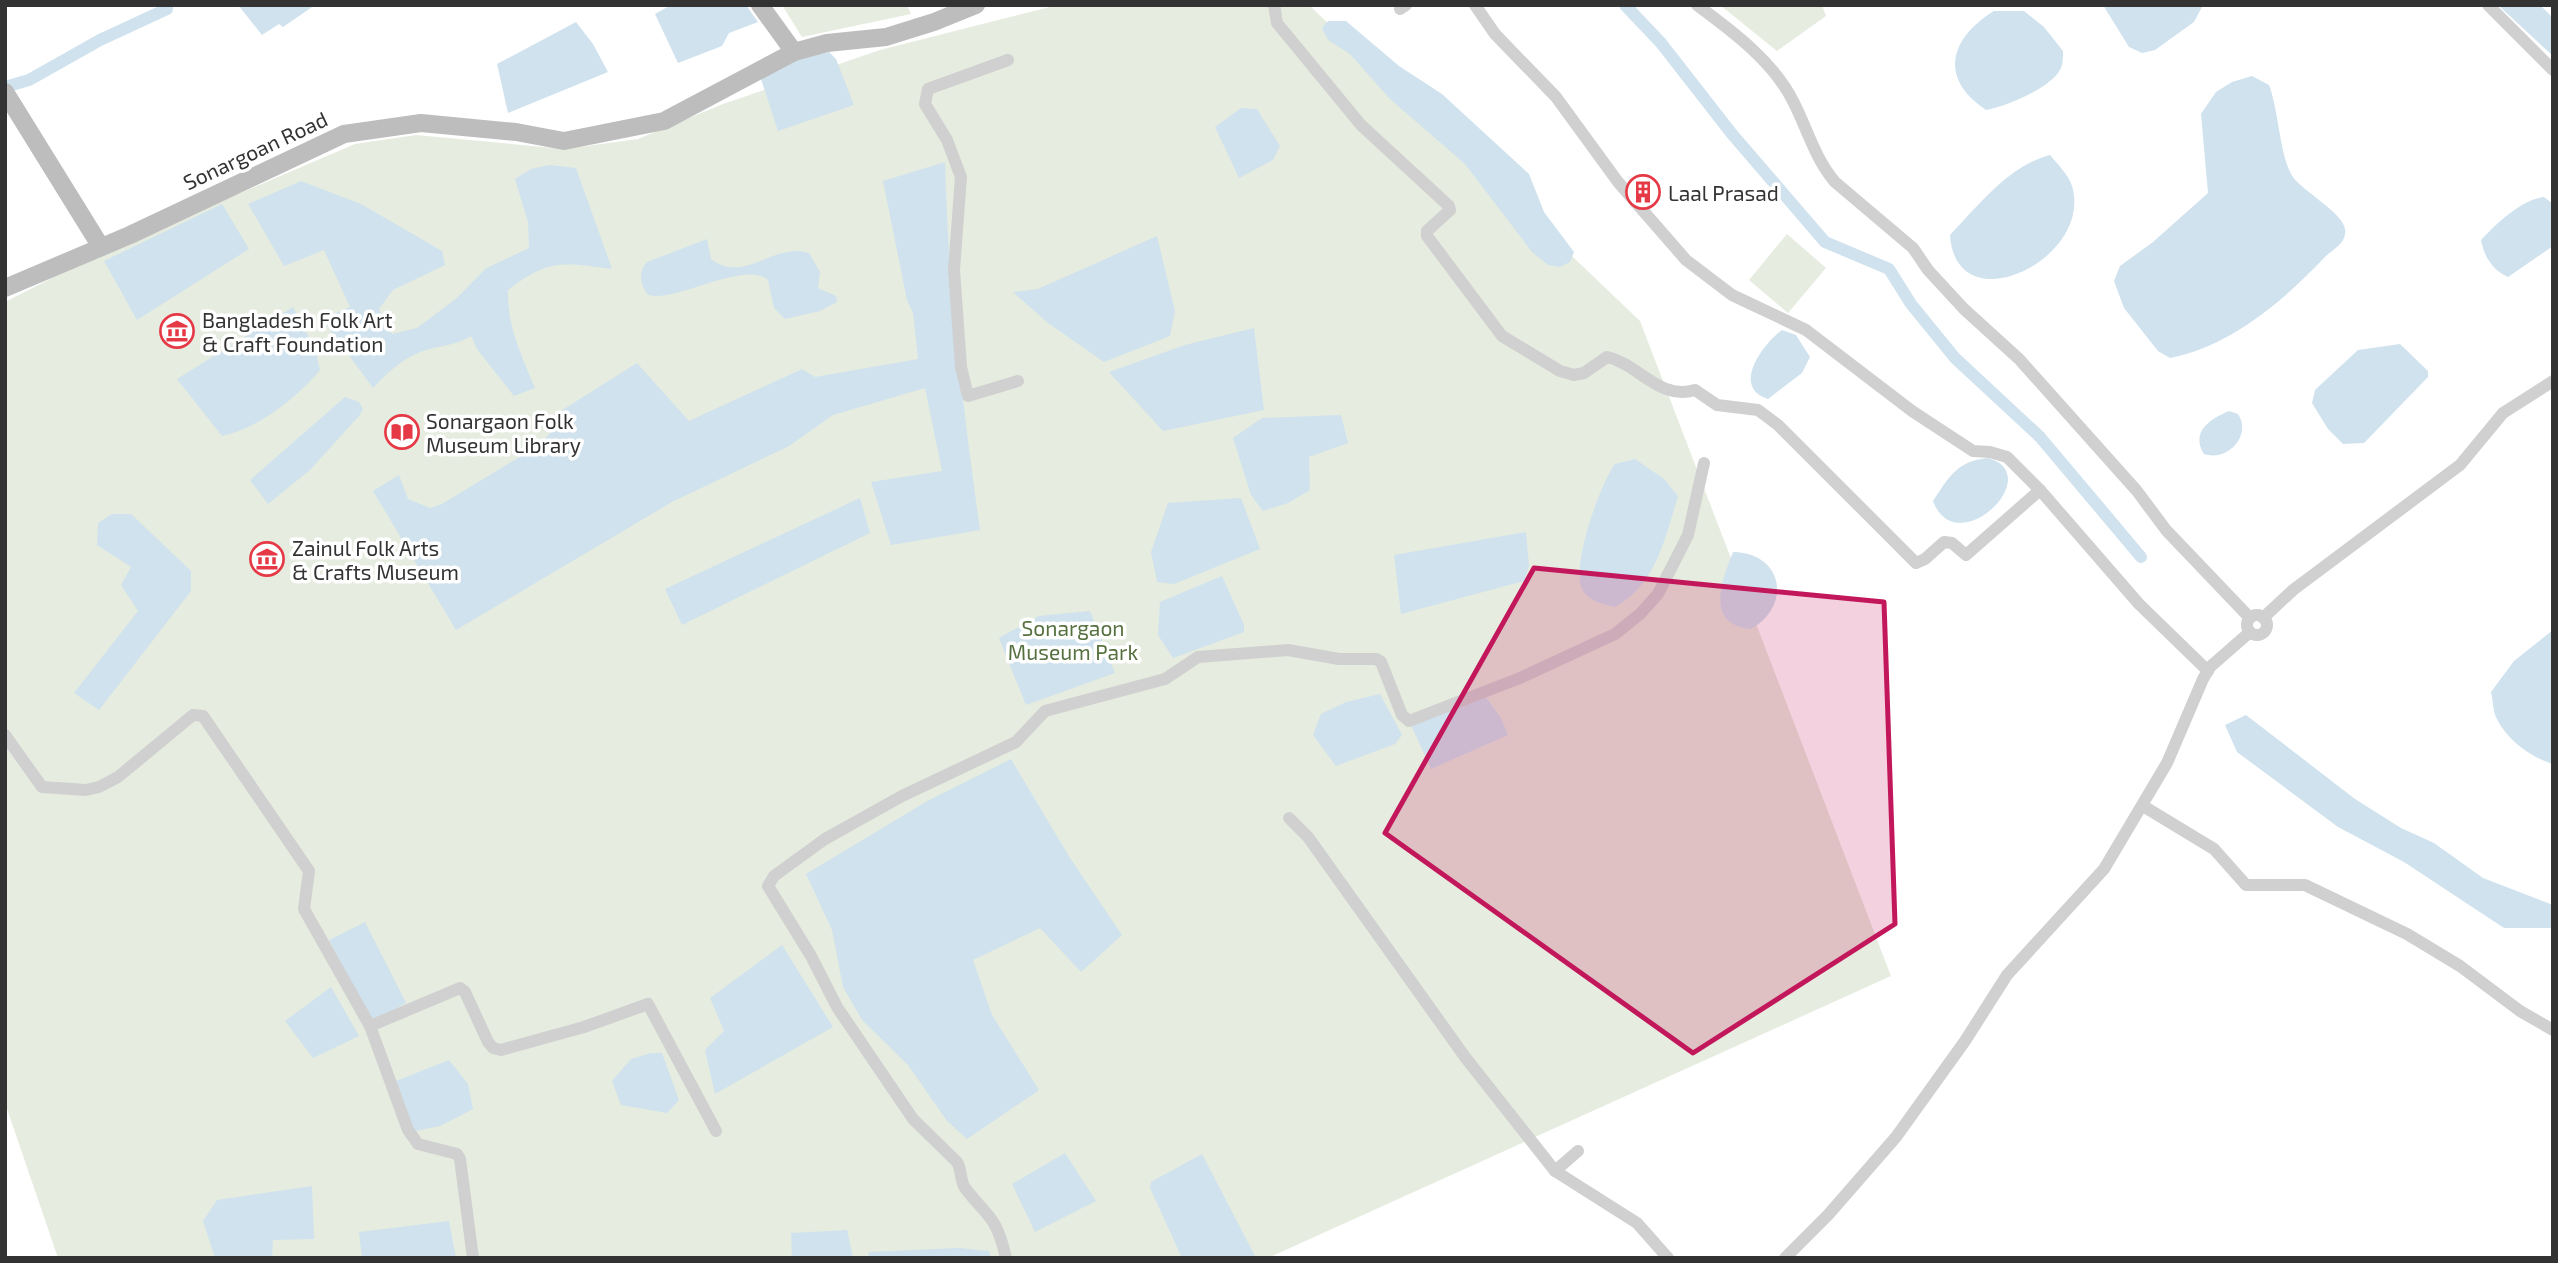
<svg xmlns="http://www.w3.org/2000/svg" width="2558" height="1263" font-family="'Exo 2',sans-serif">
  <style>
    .green { fill: #e6ecdf }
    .water { fill: #cfe2ee }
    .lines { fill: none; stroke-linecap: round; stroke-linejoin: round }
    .canal { stroke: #cfe2ee; stroke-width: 12 }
    .street { stroke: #d0d0d0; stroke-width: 12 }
    .secondary { stroke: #bdbdbd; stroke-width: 18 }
    .marked { fill: #c2185b; fill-opacity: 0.2; stroke: #c2185b; stroke-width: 5; stroke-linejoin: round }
    .labels { text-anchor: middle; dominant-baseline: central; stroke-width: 7; stroke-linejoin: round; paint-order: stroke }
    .street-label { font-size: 21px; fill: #333; stroke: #fff }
    .poi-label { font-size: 21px; fill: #333; stroke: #fff; text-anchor: start }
    .park-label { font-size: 21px; fill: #56703f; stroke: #fff }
  </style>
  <rect width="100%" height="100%" fill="#fff"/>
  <g class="green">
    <polygon points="782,5 907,5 911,14 802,37"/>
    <polygon points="1058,5 1309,5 1640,321 1891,976 1268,1258 58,1258 5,1103 5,302 107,250 355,144 416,135 565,149 638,139 723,104 880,50"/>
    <polygon points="1720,5 1822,5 1826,16 1777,51"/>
    <polygon points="1787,234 1826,268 1788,313 1749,280"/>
  </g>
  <g class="water">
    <polygon points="238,5 315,5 283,27 279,24 262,35"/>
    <polygon points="671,5 746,5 758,22 729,33 722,46 678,63 655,14"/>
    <polygon points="2103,5 2203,5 2194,22 2155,50 2142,53 2129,47"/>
    <polygon points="2498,5 2540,5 2553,18 2553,56"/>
    <path d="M1994,11H2024L2044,27L2063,51C2063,56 2063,63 2061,68C2052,88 2006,106 1986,110C1938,78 1950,38 1994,11Z"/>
    <polygon points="1328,21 1346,21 1399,66 1442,94 1529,174 1544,212 1574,252 1570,262 1560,267 1548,265 1532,252 1465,164 1390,99 1350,54 1328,40 1322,28"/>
    <polygon points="576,22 593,44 608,72 508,113 497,64"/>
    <polygon points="829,52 836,59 854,105 778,131 760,76 795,59"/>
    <path d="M2252,76L2269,85C2279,111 2280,159 2293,177C2304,192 2343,213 2345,229C2347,243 2333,249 2325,257C2283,301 2231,346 2170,358L2158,351L2124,308L2114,281L2120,266L2153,242L2208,193L2201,114L2216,92L2232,82Z"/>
    <polygon points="1241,108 1257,109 1280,146 1273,160 1239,178 1215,127"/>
    <path d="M2050,155C2057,164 2069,175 2072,186C2094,259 1956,326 1950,235C1979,205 2008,166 2050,155Z"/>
    <path d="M945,162C948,286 963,408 980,530L891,545L871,482L942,471L925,388L833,415L789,446L672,502L456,630L373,491L399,475L408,499L430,508L442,504L541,444L550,433L556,414L637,363L689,421L802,369L815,377L918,359L913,313L907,300L883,181Z"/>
    <path d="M549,165L576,168L612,269C563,263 550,258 508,290C507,325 521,355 535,388L514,396L477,349L471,336C454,347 436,345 418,353C401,360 385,375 373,388L322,319L350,307L324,250L284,266L248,204L301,181L361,204L442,251L445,265L393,290L379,309L392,334L417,328L457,298L485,269L529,248L528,222L515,179L531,169Z"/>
    <path d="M2544,197L2553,204V246L2508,277C2492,270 2484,256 2481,240C2497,223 2521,200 2544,197Z"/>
    <polygon points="222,204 249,249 137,320 104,261"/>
    <polygon points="1157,236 1175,311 1170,336 1104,362 1048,323 1013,292 1038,289"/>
    <path d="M707,239L711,259C744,285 775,241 809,253L820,272L818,288L836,296L837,302L820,311L785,319L774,308L768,280C744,259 670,306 647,294C640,282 638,273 647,262Z"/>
    <path d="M293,307L315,349L320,370C296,399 258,428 222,436L177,379Z"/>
    <polygon points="1254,328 1264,410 1163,431 1109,372 1185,345"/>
    <path d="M1782,330L1796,335L1810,357L1802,373L1768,399C1731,387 1762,345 1782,330Z"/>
    <polygon points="2400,344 2428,371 2428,377 2364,443 2343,444 2328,429 2312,403 2315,390 2358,350"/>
    <polygon points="345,397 359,402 363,409 359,416 310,470 268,504 250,480"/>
    <path d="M2229,411L2238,414C2252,435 2228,462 2204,454C2190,432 2210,419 2229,411Z"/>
    <polygon points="1341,415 1348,443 1309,457 1310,490 1288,503 1263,511 1251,495 1233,438 1262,418"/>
    <path d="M1988,458C2048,475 1956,563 1933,501C1949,477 1957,461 1988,458Z"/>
    <path d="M1635,459L1664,479L1678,496C1665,538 1656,585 1615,607C1603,604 1589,602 1582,589C1571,566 1600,484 1615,464Z"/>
    <polygon points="860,498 870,533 682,625 665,589"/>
    <polygon points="1241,498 1260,549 1174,584 1157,582 1151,552 1168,503"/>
    <polygon points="112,514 131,514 191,571 191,591 99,710 74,693 138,611 121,585 131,567 97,545 98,523"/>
    <polygon points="1526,532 1529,566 1524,581 1401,614 1394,555"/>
    <path d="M1733,552C1784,553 1792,606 1751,629C1704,624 1722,580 1733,552Z"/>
    <polygon points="1222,576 1244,625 1244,632 1173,658 1158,635 1160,602"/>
    <polygon points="1090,611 1115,673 1026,705 999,638 1039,616"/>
    <path d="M2553,630V764C2532,758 2507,740 2497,719C2493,712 2493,700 2491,692L2514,661Z"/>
    <polygon points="1483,693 1501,718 1508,735 1431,769 1411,725"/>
    <polygon points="1380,694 1402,735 1395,744 1336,766 1313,735 1321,714 1346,702"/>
    <polygon points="2246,715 2355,799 2401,828 2434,843 2483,878 2553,905 2553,928 2504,928 2404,862 2338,827 2237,752 2225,725"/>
    <polygon points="1011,759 1070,858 1122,935 1081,972 1040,928 973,960 992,1015 1039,1090 967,1139 947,1121 908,1065 862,1020 843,987 832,930 806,874 929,800"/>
    <polygon points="365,922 406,1003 372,1022 329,940"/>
    <polygon points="782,945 833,1027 715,1094 705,1050 724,1031 710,998"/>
    <polygon points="331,987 359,1036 313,1058 285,1021"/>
    <polygon points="651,1053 662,1053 679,1100 667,1113 621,1105 612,1081 631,1059"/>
    <polygon points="449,1060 468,1084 473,1109 440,1126 415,1131 402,1107 396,1081"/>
    <polygon points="1065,1153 1096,1201 1035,1232 1012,1184"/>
    <polygon points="1202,1154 1256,1258 1182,1258 1150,1188 1151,1182"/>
    <polygon points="312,1186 314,1239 273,1240 272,1258 215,1258 203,1221 217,1200"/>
    <polygon points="449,1221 456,1258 362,1258 359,1232"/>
    <polygon points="847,1230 853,1258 792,1258 791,1233"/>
    <polygon points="959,1248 989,1251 991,1258 868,1258 869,1252"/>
  </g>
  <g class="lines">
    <g class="canal">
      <polyline points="1625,5 1661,43 1732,134 1825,242 1889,269 1911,304 1955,358 2040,437 2141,557"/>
      <polyline points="5,87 29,80 100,40 167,9 167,5"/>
    </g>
    <g class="street">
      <path d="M1274,5L1277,23L1361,125L1449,206L1450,210L1427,231V236L1502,336L1560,371L1574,375L1584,373L1607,357C1639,364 1659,401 1695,390L1717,405L1758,410L1778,425L1916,563L1925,559L1944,542L1952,543L1966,555L2040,490"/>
      <polyline points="1475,5 1495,34 1556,97 1618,182 1686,260 1732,295 1806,330 1912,411 1973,451 1990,452 2007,457 2040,490 2139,604 2208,671"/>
      <path d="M1697,5C1732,31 1773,61 1793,101C1807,128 1815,159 1835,182L1913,248L1928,270L1964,309L2019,359L2137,491L2166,530L2250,618"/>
      <polyline points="2488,5 2553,70"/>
      <polyline points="1400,9 1406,5"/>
      <polyline points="1008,60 928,89 925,104 947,140 961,177 954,270 961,367 968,396 1018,381"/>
      <circle cx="2257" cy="625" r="10"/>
      <polyline points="2263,618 2293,590 2460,465 2503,413 2553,381"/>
      <polyline points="5,735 42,787 86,790 99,787 118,777 193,715 203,716 309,871 304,909 370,1026 408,1130 418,1144 457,1154 460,1159 473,1258"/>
      <polyline points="2143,806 2214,849 2246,885 2305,885 2407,934 2460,966 2520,1011 2553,1030"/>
      <polyline points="1289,818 1308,837 1465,1057 1555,1171 1637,1223 1668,1258"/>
      <polyline points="370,1026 460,988 465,992 488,1042 493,1048 501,1050 584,1027 648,1004 716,1131"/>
      <polyline points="1555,1171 1578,1151"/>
      <path d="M1006,1258C996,1215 989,1219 965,1188C960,1181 962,1170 957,1162L913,1119L837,1007L811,956L768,886L774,876L825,839L902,796L1016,742L1045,711L1165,679L1198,657L1288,650L1339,659H1376L1381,662L1402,715L1409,721L1520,678L1615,634L1640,614L1658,594L1688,535L1704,463"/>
      <polyline points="1785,1258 1828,1215 1896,1137 1965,1041 2007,975 2104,869 2167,763 2203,679 2210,667 2250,632"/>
    </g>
    <g class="secondary">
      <polyline points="760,5 794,52"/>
      <polyline points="5,92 101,247"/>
      <polyline points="5,288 130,235 344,134 421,123 516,132 564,141 664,121 794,52 827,43 886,37 934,22 976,5"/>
    </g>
  </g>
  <path class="marked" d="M1534,568L1884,602L1895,924L1693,1053L1385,833Z"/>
  <defs>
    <g id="building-ring" transform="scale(1.75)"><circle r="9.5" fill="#fff" stroke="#e63946" stroke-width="1.5"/><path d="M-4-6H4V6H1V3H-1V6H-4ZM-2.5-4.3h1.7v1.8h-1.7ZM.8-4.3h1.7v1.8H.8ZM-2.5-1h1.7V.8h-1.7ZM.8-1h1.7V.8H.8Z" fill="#e63946"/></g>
    <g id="museum-ring" transform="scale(1.75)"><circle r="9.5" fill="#fff" stroke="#e63946" stroke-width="1.5"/><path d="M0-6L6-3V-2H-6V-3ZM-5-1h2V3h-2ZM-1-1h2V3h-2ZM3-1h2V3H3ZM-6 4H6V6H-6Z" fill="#e63946"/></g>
    <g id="library-ring" transform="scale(1.75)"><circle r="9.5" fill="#fff" stroke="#e63946" stroke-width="1.5"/><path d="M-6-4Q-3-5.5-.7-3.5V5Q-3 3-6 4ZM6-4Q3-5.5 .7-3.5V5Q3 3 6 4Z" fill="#e63946"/></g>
  </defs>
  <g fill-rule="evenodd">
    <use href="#building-ring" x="1643" y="192"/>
    <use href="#museum-ring" x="177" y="331"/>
    <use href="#library-ring" x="402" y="432"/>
    <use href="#museum-ring" x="267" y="559"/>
  </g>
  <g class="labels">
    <g class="street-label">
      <text transform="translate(255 150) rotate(-25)">Sonargoan Road</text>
    </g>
    <g class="poi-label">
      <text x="1668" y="192">Laal Prasad</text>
      <text x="202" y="319">Bangladesh Folk Art<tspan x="202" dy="24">&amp; Craft Foundation</tspan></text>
      <text x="426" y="420">Sonargaon Folk<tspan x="426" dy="24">Museum Library</tspan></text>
      <text x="292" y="547">Zainul Folk Arts<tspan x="292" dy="24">&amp; Crafts Museum</tspan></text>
    </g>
    <g class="park-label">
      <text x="1073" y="627">Sonargaon<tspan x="1073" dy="24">Museum Park</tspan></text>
    </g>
  </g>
  <rect width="2558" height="1263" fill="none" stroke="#333333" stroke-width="14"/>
</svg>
